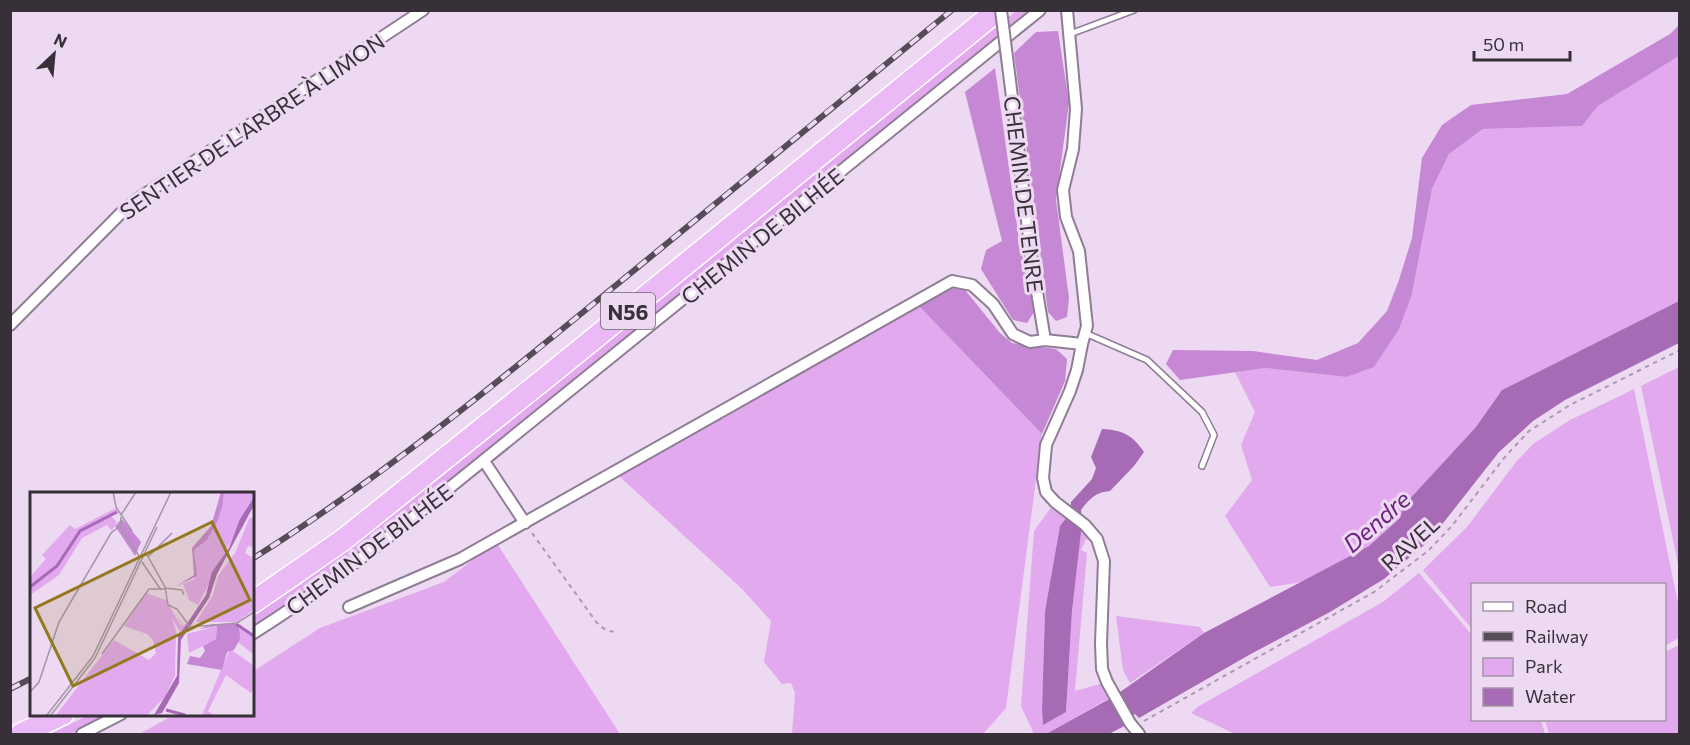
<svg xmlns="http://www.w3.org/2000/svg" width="1690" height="745" font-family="Commissioner,sans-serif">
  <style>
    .green { fill: #e2a9ef }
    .forest { fill: #c687d4 }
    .water { fill: #a76ab5 }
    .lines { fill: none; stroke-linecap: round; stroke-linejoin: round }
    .lane-casing { stroke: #8f7d94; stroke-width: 8 }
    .street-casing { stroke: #8f7d94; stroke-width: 14 }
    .highway-casing { stroke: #fff; stroke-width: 24 }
    .path { stroke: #ab9bae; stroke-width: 2; stroke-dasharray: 4.5 4.5; stroke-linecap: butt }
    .lane { stroke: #fff; stroke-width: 5 }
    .street { stroke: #fff; stroke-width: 10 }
    .highway { stroke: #eab9f6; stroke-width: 21 }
    .rail-casing { stroke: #564c57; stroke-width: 6 }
    .rail { stroke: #edd9f2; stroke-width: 4; stroke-dasharray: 11; stroke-linecap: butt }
    .street-bridge-casing { stroke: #8f7d94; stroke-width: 14; stroke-linecap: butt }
    .street-bridge { stroke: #fff; stroke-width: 10 }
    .labels { text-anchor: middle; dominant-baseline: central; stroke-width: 6; stroke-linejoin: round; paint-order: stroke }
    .shield { fill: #edd9f2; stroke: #6e6370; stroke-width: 1.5 }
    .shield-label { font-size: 21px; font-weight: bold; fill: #383039 }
    .street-label { font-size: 22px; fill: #383039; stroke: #edd9f2 }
    .water-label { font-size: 24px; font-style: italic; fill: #6f2380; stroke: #edd9f2 }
    .inset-river { fill: none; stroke: #a76ab5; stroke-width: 3 }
    .inset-road { fill: none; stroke: #a595a8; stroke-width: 1.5 }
    .view { fill: #92791f; fill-opacity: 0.15; stroke: #92791f; stroke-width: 3 }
    .inset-edge { fill: none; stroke: #383039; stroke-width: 3 }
  </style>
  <rect width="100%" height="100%" fill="#edd9f2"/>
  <g class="green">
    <polygon points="1016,11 1031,11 378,539 322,581 252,629 252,617 300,585 370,533"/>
    <polygon points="1679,56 1679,301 1502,390 1476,427 1404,505 1400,518 1369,546 1302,582 1270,587 1225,516 1252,480 1241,445 1255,412 1235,372 1265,368 1346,377 1412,294 1432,189 1449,154 1483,129 1582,126 1598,106"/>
    <polygon points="919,306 1042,434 1006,708 983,734 792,734 795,693 791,683 782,684 764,662 771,621 741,588 619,476"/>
    <polygon points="1679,367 1679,569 1641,386"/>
    <polygon points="1634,389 1679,608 1679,638 1665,646 1664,584 1472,584 1472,629 1423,570 1467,527 1516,462 1533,444 1570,420"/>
    <polygon points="1055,502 1070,513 1060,526 1045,611 1042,709 1043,724 1066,712 1072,611 1081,525 1099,544 1086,539 1081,550 1087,553 1075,691 1107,682 1115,695 1046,734 1034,734 1021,706 1034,531"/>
    <polygon points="496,542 620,734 139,734 176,714 252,714 252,672 320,628 444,582"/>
    <polygon points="1419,573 1472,635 1472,720 1541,720 1545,734 1235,734 1191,713 1199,706 1383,602"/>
    <polygon points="1116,616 1200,627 1204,633 1130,683 1123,670"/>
    <polygon points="1679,645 1679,734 1549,734 1545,720 1664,720 1665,652"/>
    <polygon points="91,714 112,714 71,734 50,734"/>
  </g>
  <g class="forest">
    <polygon points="1679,25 1679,56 1598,106 1582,126 1483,129 1449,154 1432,189 1412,294 1399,329 1374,367 1346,377 1265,368 1180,380 1166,364 1173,350 1253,351 1317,360 1358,343 1387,311 1399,280 1412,238 1422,158 1442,125 1471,105 1567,94 1670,34"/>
    <polygon points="1058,31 1069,103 1056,200 1069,298 1067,317 1056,321 1048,312 1014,53 1036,32"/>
    <polygon points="995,68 1019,240 1034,312 1027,323 1013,320 981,269 986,250 1002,241 965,92"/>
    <polygon points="950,288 965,290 1000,333 1012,343 1056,349 1067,359 1065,381 1042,434 919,306"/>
  </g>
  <g class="water">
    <polygon points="1679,301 1679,343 1565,400 1533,421 1499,452 1429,541 1384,579 1330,612 1249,655 1139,718 1135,714 1124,721 1126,725 1109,734 1046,734 1113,697 1204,633 1369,546 1400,518 1404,505 1476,427 1502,390"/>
    <path d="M1102,429C1122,430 1133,435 1144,452L1134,466L1110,491C1096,492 1089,499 1081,510L1082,523L1072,611L1066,712L1043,725L1042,709L1045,611L1060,526L1070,513L1071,502L1092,479L1096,468L1091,457Z"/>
  </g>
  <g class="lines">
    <g class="lane-casing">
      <g id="lane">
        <polyline points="1070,34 1134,10"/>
        <polyline points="1085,333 1147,360 1202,412 1214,435 1202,466"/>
      </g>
    </g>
    <g class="street-casing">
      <g id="street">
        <polyline points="1067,10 1076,109 1073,149 1063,190 1066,217 1079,251 1087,326 1082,344 1077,370 1070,391 1046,445 1043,478 1046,492 1055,502 1085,525 1097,539 1104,561 1101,643 1102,669 1107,682 1130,723 1139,734"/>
        <polyline points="1010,81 1032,262 1045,340"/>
        <polyline points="10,325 121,213 136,200 423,10"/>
        <polyline points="484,461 525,523"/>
        <polyline points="349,607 460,559 952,281 972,285 993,304 1013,334 1030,342 1045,340 1082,344"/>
        <path d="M252,634C308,599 360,560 411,519L1040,10"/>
        <polyline points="82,734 121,714"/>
      </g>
    </g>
    <g class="highway-casing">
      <g id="highway">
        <polyline points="252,603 343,540 548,376 998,10"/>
        <polyline points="21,734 63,714"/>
      </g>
    </g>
    <g class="path">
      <path d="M532,533L597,623C604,629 608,633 617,631"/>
      <polyline points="1144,721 1374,592 1428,551 1451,527 1504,458 1529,431 1570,405 1680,350"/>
    </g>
    <use href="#lane" class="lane"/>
    <use href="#street" class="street"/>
    <use href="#highway" class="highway"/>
    <g class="rail-casing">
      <g id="rail">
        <path d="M252,559C380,479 498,382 615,286C727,194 839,102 952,10"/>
        <polyline points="10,689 32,678"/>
      </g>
    </g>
    <use href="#rail" class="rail"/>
    <g class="street-bridge-casing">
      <polyline id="street-bridge" points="1001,10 1010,81"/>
    </g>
    <use href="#street-bridge" class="street-bridge"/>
  </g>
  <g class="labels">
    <rect class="shield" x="601" y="293" width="54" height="36" rx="4.5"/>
    <g class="shield-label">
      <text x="628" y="311">N56</text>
    </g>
    <g class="street-label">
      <text transform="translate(252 126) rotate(-34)">SENTIER DE L'ARBRE À LIMON</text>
      <text transform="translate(1024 194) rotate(83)">CHEMIN DE TENRE</text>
      <text transform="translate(762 236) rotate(-39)">CHEMIN DE BILHÉE</text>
      <text transform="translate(1410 543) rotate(-42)">RAVEL</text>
      <text transform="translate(369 549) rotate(-37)">CHEMIN DE BILHÉE</text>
    </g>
    <g class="water-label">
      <text transform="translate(1376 521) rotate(-41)">Dendre</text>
    </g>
  </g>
  <g transform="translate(30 492)">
    <rect width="224" height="224" fill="#edd9f2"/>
    <path d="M194,0H223V7L168,113L159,108L153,92L165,87L164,58L177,48L187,30ZM86,16L89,21L81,24L87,30L82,39L77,33L52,46L29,83L0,103V85L16,67L12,63L40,33L45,37ZM220,25L223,27V55L218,54L215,61L223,66V118L207,130H166L183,103L188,84L205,61ZM116,101L136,108L152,136L145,116L152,133L157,132L151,141L142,126L146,139L145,184L134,206L117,223H26L84,148L119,168L126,161L123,148L117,142L94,134ZM210,132L223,145V162L208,150ZM187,134L186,147L159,161L157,142ZM200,157L223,173V198L221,201L196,183L178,219L183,223H172Z" fill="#e2a9ef"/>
    <path d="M191,0H194L192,15L187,30L177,48L164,58L167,84L145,95L164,83L162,56L181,34ZM92,27L111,50L105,64L85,34ZM183,132H209L210,147L204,158L197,160L192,178L157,172L160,164L170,166L175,159L173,154L186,147L187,134L169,137Z" fill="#c687d4"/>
    <path d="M223,7V15L187,82L179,106L151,148L149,191L132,221L124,223L147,184L148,145L176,103L182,80L199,56L210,27Z" fill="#a76ab5"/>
    <path class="inset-river" d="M0,95L27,74L50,39L87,20M206,132L224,144M136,218L155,223"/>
    <path class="inset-road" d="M83,0L86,15L102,39M91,23L106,0M91,25L90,34L109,64M116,61L135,95L138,113L147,117L160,135L207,131L224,120M118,65L142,41M112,70L131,98M135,96L152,98L154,103M72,162L119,97H135M0,200L9,190L29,130L81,41L90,34M17,223L63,164L141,0M21,223L65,166L127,35"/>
    <path class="view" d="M182,30L220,108L43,194L5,116Z"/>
    <rect width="224" height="224" class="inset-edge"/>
  </g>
  <rect width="1690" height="745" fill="none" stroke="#383039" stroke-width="24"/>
  <rect x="1471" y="583" width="195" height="138" fill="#edd9f2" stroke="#a595a8" stroke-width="1.5"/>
  <rect x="1483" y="602" width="30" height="9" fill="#ffffff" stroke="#a595a8" stroke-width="1.5"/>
  <text x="1525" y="613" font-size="18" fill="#383039">Road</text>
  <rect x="1483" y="632" width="30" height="9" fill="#564c57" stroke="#a595a8" stroke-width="1.5"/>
  <text x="1525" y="643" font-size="18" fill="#383039">Railway</text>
  <rect x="1483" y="658" width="30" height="18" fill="#e2a9ef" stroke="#a595a8" stroke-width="1.5"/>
  <text x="1525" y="673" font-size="18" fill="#383039">Park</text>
  <rect x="1483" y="688" width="30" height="18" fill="#a76ab5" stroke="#a595a8" stroke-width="1.5"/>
  <text x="1525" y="703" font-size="18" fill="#383039">Water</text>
  <g transform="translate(54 54) rotate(26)" stroke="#edd9f2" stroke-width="4.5" paint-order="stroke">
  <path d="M0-4.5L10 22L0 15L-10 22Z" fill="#383039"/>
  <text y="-9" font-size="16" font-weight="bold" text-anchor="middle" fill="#383039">N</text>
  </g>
  <path d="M1474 51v9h96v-9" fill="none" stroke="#383039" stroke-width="3"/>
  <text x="1483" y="51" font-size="18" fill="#383039" stroke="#edd9f2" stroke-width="4.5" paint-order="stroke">50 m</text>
</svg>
